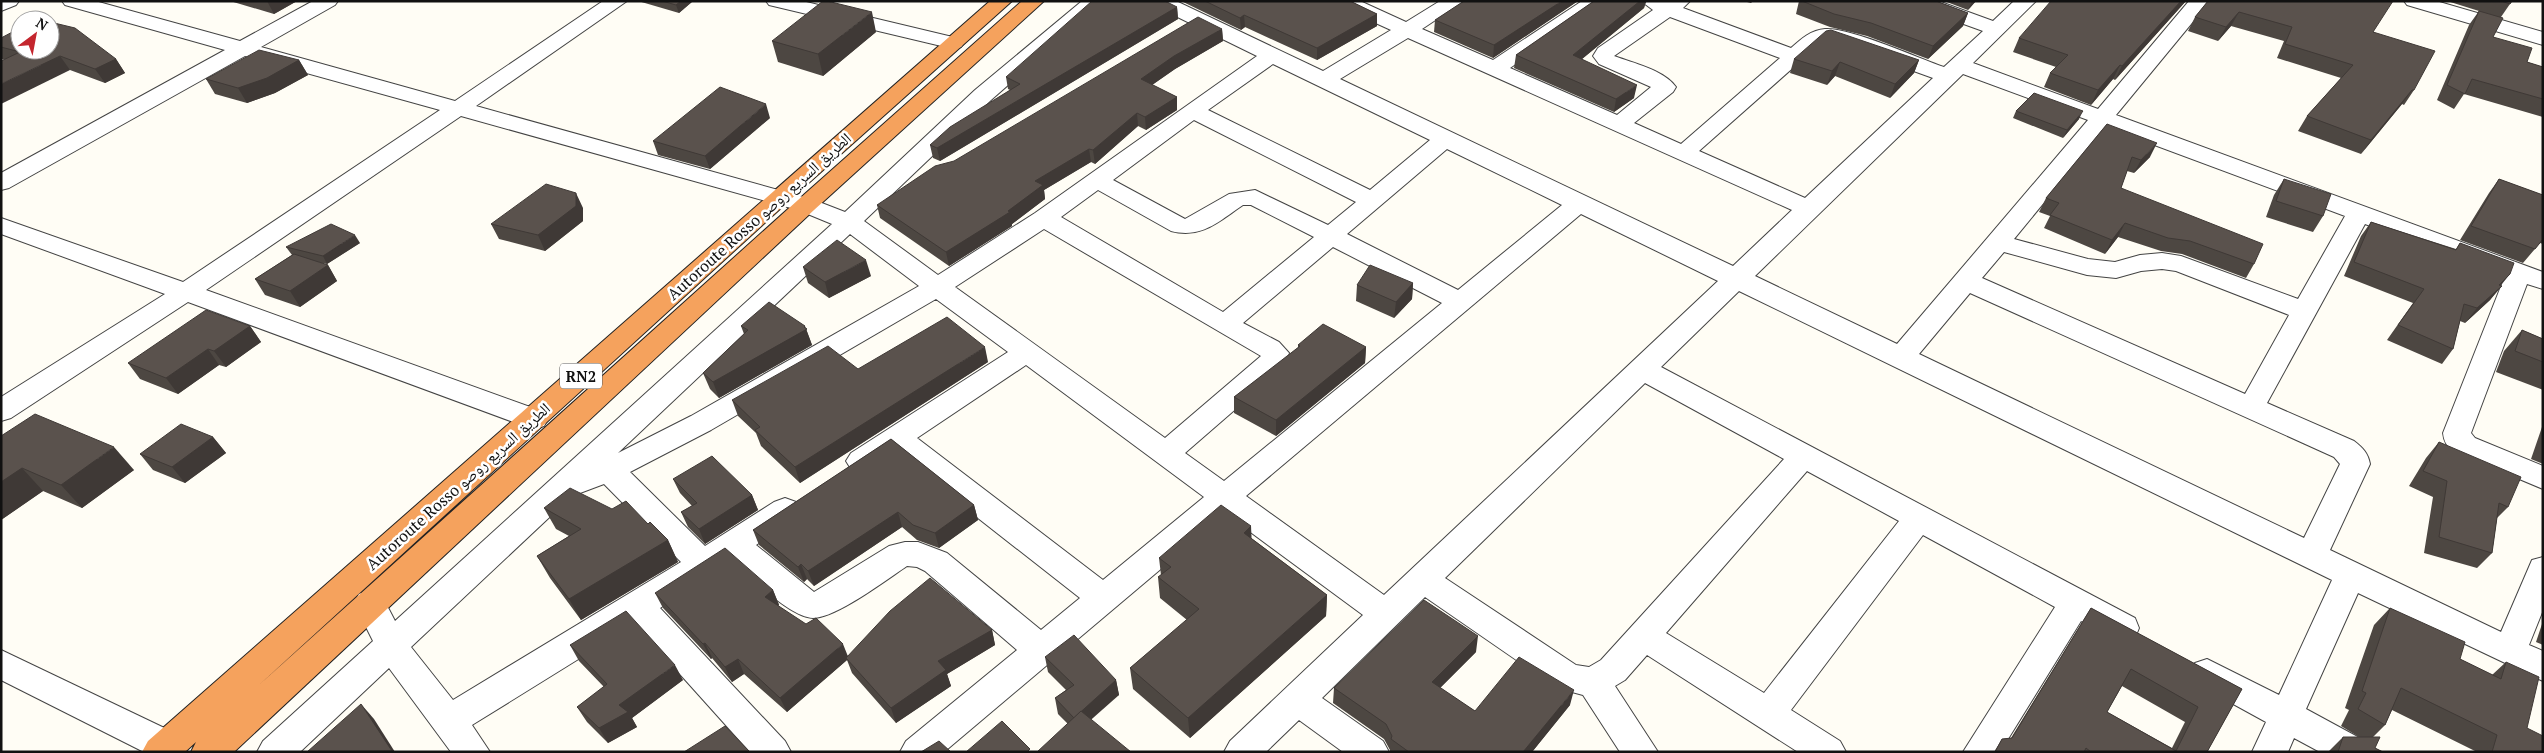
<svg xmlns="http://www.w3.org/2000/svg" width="2544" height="753" font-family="'PT Serif','Noto Naskh Arabic',serif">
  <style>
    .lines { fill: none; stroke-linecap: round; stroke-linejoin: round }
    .minor-casing { stroke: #444; stroke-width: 2 }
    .highway-casing { stroke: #222; stroke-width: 2 }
    .minor { fill: #fff; fill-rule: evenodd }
    .highway { fill: #f5a25d; fill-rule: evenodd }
    .wall { fill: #4d4742; fill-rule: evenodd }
    .shaded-wall { fill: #3f3936 }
    .building { fill: #5a524d; stroke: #3f3936; fill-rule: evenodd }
    .labels { text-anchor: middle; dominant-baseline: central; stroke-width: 5; stroke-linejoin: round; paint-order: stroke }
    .shield { fill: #fff; stroke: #585858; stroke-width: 1 }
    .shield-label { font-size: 15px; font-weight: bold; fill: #111 }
    .street-label { font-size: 16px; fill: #111; stroke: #fff }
  </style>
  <rect width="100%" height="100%" fill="#fffdf5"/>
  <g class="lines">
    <g class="minor-casing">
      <g id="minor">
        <polygon points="1,1 19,1 16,5 1,11"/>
        <path d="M62,1H95L240,41L313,1H338L335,5L261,47L455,101L603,1H627L476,106L814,200L845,212L975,90L1082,1H1104L991,100L864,221L938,275L1035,213L1257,56L1153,5L1150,1H1176L1323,71L1391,30L1336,5L1333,1H1360L1406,22L1440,1H1464L1422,29L1493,60L1582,1H1606L1510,68L1617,115L1651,87L1599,64L1593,56L1598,48L1653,10L1645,4L1647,1H1690L1683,8L1791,48C1801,39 1811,30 1825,29C1849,27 1918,58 1944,67L1983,31L1911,5L1908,1H1938L1993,21L2014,1H2036L1973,63L2098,109L2189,1H2210L2116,115L2543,272V289L2527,284L2471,433L2475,438L2543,466V489L2455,452C2447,447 2444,442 2443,433L2505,276L2365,224L2267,403L2354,441C2363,448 2368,453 2370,464L2330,550L2501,632L2532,560L2543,557V610L2529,645L2543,651V681L2358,593L2306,709L2365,741L2371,752H2320L2294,738L2288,752H2252L2266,722L2195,683L2190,673L2195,663L2207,659L2279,695L2332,580L1739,291L1661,367L2135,618L2139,628L2135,638L2123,642L2081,621L2000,752H1963L2055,607L1923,535L1791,710L1840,741L1846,752H1798L1647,655L1625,680L1615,686L1658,752H1620L1583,695L1557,688L1425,597L1322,698L1383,741L1389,752H1343L1299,720L1266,752H1224L1230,741L1363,615L1226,514L944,752H900L906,741L1017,650L925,571L917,567L907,566C886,580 836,618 813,618C789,617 750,576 732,561L660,608L785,741L791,752H750L635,624L472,725L490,752H451L389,668L300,752H257L263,741L373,641L354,603L359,594L370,590L381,594L395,621L832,224L798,210L461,116L206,290L544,412L548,419L544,426L534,429L524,426L188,302L11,418L1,421V397L165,294L1,234V218L183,282L440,110L245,56L9,188L1,190V173L225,50L65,5ZM1670,17L1780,58L1681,144L1634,123L1673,92L1676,87C1664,70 1633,63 1614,56ZM1408,38L1792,210L1733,266L1340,79ZM1827,41L1836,43L1933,78L1805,198L1699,151L1821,43ZM1273,64L1430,140L1370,190L1208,110ZM1963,74L2088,120L1897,344L1755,276ZM1194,120L1356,202L1328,225L1255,190L1229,194L1185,219L1113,180ZM2106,127L2345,216L2298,299L2181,256L2162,253L2140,255L2115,262L2088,259L2014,239ZM1447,149L1562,205L1458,290L1347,234ZM1098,190L1171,231C1202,239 1219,221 1243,205H1251L1314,237L1223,312L1061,217ZM1581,214L1718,281L1384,595L1246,496ZM1044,229L1261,356L1165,438L955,287ZM850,234L919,286L691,416L618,453ZM1333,247L1442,303L1224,481L1185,453L1284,367L1289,353L1279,342L1243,323ZM2004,252L2087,275L2116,278L2141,271L2162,269L2176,271L2289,315L2245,394L1982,278ZM1970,293L2334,457L2340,464L2304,538L1919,354ZM936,299L1008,352L851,453L846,461L851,469C869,474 880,463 895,453L1080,598L1041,630L947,553L918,542H905L889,546L814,592L756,545L796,518L800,510L796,502L785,498L774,502L705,546L630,472L711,430ZM1026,365L1204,497L1103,580L917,438ZM1645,383L1784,459L1601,660L1589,667L1576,665L1445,578ZM1807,471L1899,521L1764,693L1666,633ZM604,484L681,562L453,700L411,647L572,496Z"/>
        <polygon points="766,1 802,1 961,39 964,43 961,47 954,49 769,5"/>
        <polygon points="2404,1 2436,1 2543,32 2543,45 2407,5"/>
        <polygon points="1,650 179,735 185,746 182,752 144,752 1,680"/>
      </g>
    </g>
    <g class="highway-casing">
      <polygon id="highway" points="990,1 1012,1 803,188 259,685 798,200 1022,1 1044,1 814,210 234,752 191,752 196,742 185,752 142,752 148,741"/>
    </g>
    <use href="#minor" class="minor"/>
    <use href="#highway" class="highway"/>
  </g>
  <g class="wall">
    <polygon points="230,1 297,1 274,14"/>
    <polygon points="638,1 693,1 679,13"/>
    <polygon points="1181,1 1350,1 1377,14 1377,26 1317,60 1245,27 1241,30"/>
    <polygon points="1578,1 1493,58 1434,32 1435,20"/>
    <polygon points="1594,1 1646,1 1644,8 1582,59 1634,98 1614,112 1514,68 1516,55"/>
    <polygon points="1743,1 1753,1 1751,3"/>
    <polygon points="1799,1 1936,1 1968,13 1963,26 1928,59 1867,36 1830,27 1796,14"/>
    <polygon points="1944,1 1976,1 1968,10"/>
    <polygon points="2186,1 2115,80 2113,79 2091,105 2044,87 2050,73 2056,67 2013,52 2019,38"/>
    <polygon points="2208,1 2374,32 2414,90 2404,105 2402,104 2361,154 2298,131 2307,116 2341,78 2277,58 2284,41 2231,26 2218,41 2188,31 2195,17"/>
    <polygon points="2447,1 2512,1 2501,17 2493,37 2527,62 2543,67 2543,117 2464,94 2454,109 2437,100 2469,25 2479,11"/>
    <polygon points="1177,7 1178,19 940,161 933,158 930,145 1010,90 1008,89 1006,77"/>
    <polygon points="1222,29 1223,41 1175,69 1152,85 1177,97 1177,110 1146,130 1138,126 1095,164 1091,162 1044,190 1045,199 1012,224 1012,226 949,266 880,218 877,205"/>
    <polygon points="876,32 823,76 778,62 772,41"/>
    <polygon points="1,38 116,59 125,73 105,83 70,70 1,59"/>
    <polygon points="1794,59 1919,60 1914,73 1890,98 1835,76 1827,85 1790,73"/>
    <polygon points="299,60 308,75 275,93 247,103 215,94 206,79"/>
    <polygon points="2016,111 2079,119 2063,138 2013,118"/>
    <polygon points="770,118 710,169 658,155 653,141"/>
    <polygon points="2107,124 2150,157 2134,173 2127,171 2121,188 2254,264 2246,278 2182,254 2161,251 2118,237 2105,254 2044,228 2050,216 2039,212 2046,198"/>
    <polygon points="2284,179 2323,216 2313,232 2266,217 2274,195"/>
    <polygon points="2499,179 2543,195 2543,244 2540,243 2523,263 2460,240 2489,193"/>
    <polygon points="583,208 583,221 545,251 499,239 491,224"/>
    <polygon points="2371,222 2456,249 2460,243 2501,285 2490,300 2465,323 2460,321 2453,349 2442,364 2387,340 2413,303 2344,276 2361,236"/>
    <polygon points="360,243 327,264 316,262 328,265 337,281 300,307 265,295 255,279 292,255 286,247"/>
    <polygon points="803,267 871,276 829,298 808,283"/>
    <polygon points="1413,283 1412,299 1394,318 1356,301 1357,285"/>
    <polygon points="250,326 261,342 226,367 219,365 178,394 140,379 128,363"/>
    <polygon points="741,326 806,329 812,345 719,398 710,389 703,373 744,334"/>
    <polygon points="2522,330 2543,339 2543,390 2496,372 2504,351"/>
    <polygon points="1298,345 1366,347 1365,363 1276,436 1234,413 1234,397 1298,348"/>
    <polygon points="988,362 800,483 761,446 756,433 738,416 732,400 858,369"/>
    <polygon points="2543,424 2543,464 2531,459"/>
    <polygon points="1,436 134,470 82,508 43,491 1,520"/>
    <polygon points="213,437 226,453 185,483 153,470 140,454"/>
    <polygon points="891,439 974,505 978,520 939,548 917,540 902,527 814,586 807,579 804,582 759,545 753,530"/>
    <polygon points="2439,442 2508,507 2497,518 2492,553 2477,568 2424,553 2433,497 2409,486 2426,458"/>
    <polygon points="673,479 752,495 758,510 705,544 688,527 681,512 692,506 680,493"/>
    <polygon points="544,508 648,524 668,540 678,562 581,620 550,578 537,556 569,536 556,529"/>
    <polygon points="1251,538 1327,595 1326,616 1190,738 1133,689 1130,668 1187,620 1160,598 1158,577 1161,575 1159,558"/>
    <polygon points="773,590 779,605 778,606 848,656 992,630 995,645 947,674 951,686 896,723 852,673 847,660 787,712 744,674 732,682 712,658 711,659 663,608 655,593"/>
    <path d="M2091,608L2242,689L2207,752H1994L2002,739L2011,738L2081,624ZM2122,686L2185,722L2172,748L2107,712Z"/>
    <polygon points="2390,608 2460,659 2492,675 2506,662 2527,728 2543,752 2477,752 2392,710 2385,725 2373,737 2375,748 2383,752 2328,752 2343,737 2359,737 2341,726 2349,710 2345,708 2374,625"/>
    <polygon points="2543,621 2543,645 2536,642"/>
    <polygon points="570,645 683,680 632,718 637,727 608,743 587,722 577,707 604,687 579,661"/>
    <polygon points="1476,652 1440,688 1475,711 1570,705 1532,752 1390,752 1390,750 1384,739 1333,703 1334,688"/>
    <polygon points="1045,657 1116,680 1119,695 1068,724 1058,714 1055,698 1066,690 1048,672"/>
  </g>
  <g class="shaded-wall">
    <polygon points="267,1 297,1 274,14"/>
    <polygon points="681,1 693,1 679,13 676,5"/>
    <polygon points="1562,1 1578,1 1493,58 1494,45"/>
    <polygon points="1640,1 1646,1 1644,8 1571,68 1573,55"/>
    <polygon points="1972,1 1976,1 1968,10"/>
    <polygon points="2181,1 2186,1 2115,80 2122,66"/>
    <polygon points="1177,7 1178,19 940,161 937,148"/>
    <polygon points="872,12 876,32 823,76 818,54"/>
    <polygon points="2239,12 2231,26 2218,41 2226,27"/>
    <polygon points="1968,13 1963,26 1928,59 1933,46"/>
    <polygon points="1377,14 1377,26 1317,60 1317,48"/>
    <polygon points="1244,15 1245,27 1241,30 1240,18"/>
    <polygon points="1222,29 1223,41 1175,69 1142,92 1141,79 1174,56"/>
    <polygon points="60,56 70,70 1,104 1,84"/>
    <polygon points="116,59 125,73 105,83 95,69"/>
    <polygon points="299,60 308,75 275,93 247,103 238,88"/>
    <polygon points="1919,60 1914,73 1890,98 1895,84"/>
    <polygon points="1840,62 1835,76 1827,85 1832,71"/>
    <polygon points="2120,65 2113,79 2091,105 2098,90"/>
    <polygon points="1637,85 1634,98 1614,112 1616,99"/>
    <polygon points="2412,90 2402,104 2361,154 2371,140"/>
    <polygon points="1177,97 1177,110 1146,130 1145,117"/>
    <polygon points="766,104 770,118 710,169 705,156"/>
    <polygon points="2083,111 2079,119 2063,138 2067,130"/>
    <polygon points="1137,113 1138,126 1095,164 1093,150"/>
    <polygon points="2157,143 2150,157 2134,173 2141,160"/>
    <polygon points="1089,149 1091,162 1044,190 1045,199 1012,224 1012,226 949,266 946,252 1008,211 1035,181"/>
    <polygon points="576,193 583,208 583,221 545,251 538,235"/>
    <polygon points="2125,223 2118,237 2105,254 2112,240"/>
    <polygon points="355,235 360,243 327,264 323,256"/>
    <polygon points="866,260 871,276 829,298 825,282"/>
    <polygon points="328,265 337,281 300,307 290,291"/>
    <polygon points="2510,274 2498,289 2502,286 2490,300 2465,323 2477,308"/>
    <polygon points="1413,283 1412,299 1394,318 1396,302"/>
    <polygon points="250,326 261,342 226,367 214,351"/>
    <polygon points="805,326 812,345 719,398 713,382"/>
    <polygon points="985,347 988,362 800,483 795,467"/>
    <polygon points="1366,347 1365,363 1276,436 1276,420"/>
    <polygon points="208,349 219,365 178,394 166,378"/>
    <polygon points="213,437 226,453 185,483 172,467"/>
    <polygon points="114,447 134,470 82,508 61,485"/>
    <polygon points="22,468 43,491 1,520 1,482"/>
    <polygon points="752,495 758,510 705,544 699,529"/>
    <polygon points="974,505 978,520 939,548 935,533"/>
    <polygon points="898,512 902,527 814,586 808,571"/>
    <polygon points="1251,526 1252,547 1244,533"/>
    <polygon points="668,540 678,562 581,620 569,599"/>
    <polygon points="801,564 807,579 804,582 798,567"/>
    <polygon points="773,590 779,605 771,612 765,597"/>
    <polygon points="1327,595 1326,616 1190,738 1188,718"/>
    <polygon points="992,630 995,645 947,674 951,686 896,723 891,708 938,661"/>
    <polygon points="1478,636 1476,652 1430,698 1432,682"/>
    <polygon points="705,643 712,658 711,659 703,644"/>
    <polygon points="843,644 849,659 846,658 847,660 787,712 780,698"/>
    <polygon points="738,659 744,674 732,682 725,667"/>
    <polygon points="675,665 683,680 632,718 637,727 608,743 599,728 619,705"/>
    <polygon points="1116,680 1119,695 1076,733 1074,718"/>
    <polygon points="1574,690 1570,705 1532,752 1523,752"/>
    <polygon points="361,704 374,719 395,752 391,752"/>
  </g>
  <g class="building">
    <polygon points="662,1 681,1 676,5"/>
    <polygon points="823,1 827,1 872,12 818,54 772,41"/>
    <polygon points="1092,1 1165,1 1177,7 937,148 930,145 950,127 1020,84 1006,77"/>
    <polygon points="1205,1 1350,1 1377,14 1317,48 1244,15 1240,18"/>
    <polygon points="1464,1 1562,1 1494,45 1435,20"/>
    <polygon points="1594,1 1640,1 1573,55 1637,85 1616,99 1516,55"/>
    <polygon points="1802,1 1936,1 1968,13 1933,46 1871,23 1834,14"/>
    <polygon points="2051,1 2181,1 2122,66 2120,65 2098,90 2050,73 2068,55 2019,38"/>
    <polygon points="2208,1 2393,1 2373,32 2435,51 2414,90 2412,90 2371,140 2307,116 2353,65 2285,44 2292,27 2239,12 2226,27 2195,17"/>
    <polygon points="2501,1 2512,1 2510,4"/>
    <polygon points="2479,11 2503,18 2493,37 2532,48 2527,62 2543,67 2543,99 2472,79 2465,94 2447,85"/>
    <polygon points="1198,17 1222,29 1174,56 1141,79 1177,97 1145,117 1137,113 1093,150 1089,149 1035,181 1043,185 1008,211 1010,212 946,252 877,205 935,166 954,161"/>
    <polygon points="50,22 75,28 116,59 95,69 60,56 1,84 1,61 20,52 1,47 1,38 20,28 20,50 50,50"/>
    <polygon points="1831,30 1919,60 1895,84 1840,62 1832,71 1794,59 1826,31"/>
    <polygon points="259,50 299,60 267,78 238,88 206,79"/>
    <polygon points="720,87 766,104 705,156 653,141"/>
    <polygon points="2034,93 2083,111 2067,130 2016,111"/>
    <polygon points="2107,124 2157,143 2141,160 2132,157 2121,188 2263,244 2254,264 2190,241 2168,238 2125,223 2112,240 2050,215 2059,203 2046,198"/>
    <polygon points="2284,179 2331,194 2323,216 2276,201"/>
    <polygon points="2499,179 2543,195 2543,239 2535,249 2471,226"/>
    <polygon points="546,184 576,193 576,206 538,235 491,224"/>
    <polygon points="2371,222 2456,250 2460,243 2514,263 2510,274 2499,285 2502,286 2477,308 2464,304 2453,349 2398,325 2424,289 2354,262"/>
    <polygon points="331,224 355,235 323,256 286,247"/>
    <polygon points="837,240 866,260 825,282 803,267"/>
    <polygon points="294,254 328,265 290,291 255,279"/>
    <polygon points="1370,265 1413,283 1396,302 1357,285"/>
    <polygon points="769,302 805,326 804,327 807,329 713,382 703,373 748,330 741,326"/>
    <polygon points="206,310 250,326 214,351 208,349 166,378 128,363"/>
    <polygon points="947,317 985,347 795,467 755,430 760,427 732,400 828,346 858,369"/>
    <polygon points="1323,324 1366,347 1276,420 1234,397 1300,346 1298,345"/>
    <polygon points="2522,330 2543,339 2543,362 2515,351"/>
    <polygon points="35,414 114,447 61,485 22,468 1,482 1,436"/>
    <polygon points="181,424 213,437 172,467 140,454"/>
    <polygon points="891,439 974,505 935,533 913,525 898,512 808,571 801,564 798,567 753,530"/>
    <polygon points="2439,442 2521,477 2508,507 2499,503 2492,553 2439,537 2447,481 2423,471"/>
    <polygon points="712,456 752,495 699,529 681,512 697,503 673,479"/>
    <polygon points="570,488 612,509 626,501 648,524 650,522 668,540 569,599 537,556 581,529 544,508"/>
    <polygon points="1221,505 1251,526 1244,533 1327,595 1188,718 1130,668 1199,609 1158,577 1171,567 1159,558"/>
    <polygon points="725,548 773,590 765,597 806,624 816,618 843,644 780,698 738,659 725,667 705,643 703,644 655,593"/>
    <polygon points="930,578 992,630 938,661 946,670 891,708 846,658 890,611"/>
    <polygon points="1424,600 1478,636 1432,682 1475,711 1519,657 1574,690 1523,752 1409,752 1391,739 1392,736 1386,724 1334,688"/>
    <path d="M2091,608L2242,689L2207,752H2091L2086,748L2084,752H1995L2002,739L2012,738ZM2131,669L2198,707L2176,751L2107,712Z"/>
    <polygon points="2390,608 2465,642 2460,659 2501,679 2506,662 2539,677 2527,728 2543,736 2543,752 2492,752 2497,735 2401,688 2385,725 2358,709 2366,693 2362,691"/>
    <polygon points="626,611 675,665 619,705 628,712 599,728 577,707 607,684 570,645"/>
    <polygon points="1074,635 1116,680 1074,718 1055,698 1074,685 1045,657"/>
    <polygon points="361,704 392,751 307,752"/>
    <polygon points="1081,711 1131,752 1037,752"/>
    <polygon points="1002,721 1030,749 1027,752 966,752"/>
    <polygon points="725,726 750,752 684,752"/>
    <polygon points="2343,737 2380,737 2375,748 2383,752 2338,752"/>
    <polygon points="939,741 951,752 921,752"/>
  </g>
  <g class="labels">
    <rect class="shield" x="560" y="363.5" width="42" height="25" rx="4"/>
    <g class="shield-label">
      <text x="581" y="376">RN2</text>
    </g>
    <g class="street-label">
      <text transform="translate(759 216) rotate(-42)">Autoroute Rosso الطريق السريع روصو</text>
      <text transform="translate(458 486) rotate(-42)">Autoroute Rosso الطريق السريع روصو</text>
    </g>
  </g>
  <rect width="2544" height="753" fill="none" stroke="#111111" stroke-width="5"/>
  <g transform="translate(35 35) rotate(32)"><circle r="24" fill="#ffffff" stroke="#a0a0a0"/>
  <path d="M0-4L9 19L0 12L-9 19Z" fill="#c4262e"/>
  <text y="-8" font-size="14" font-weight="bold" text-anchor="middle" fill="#111111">N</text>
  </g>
</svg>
